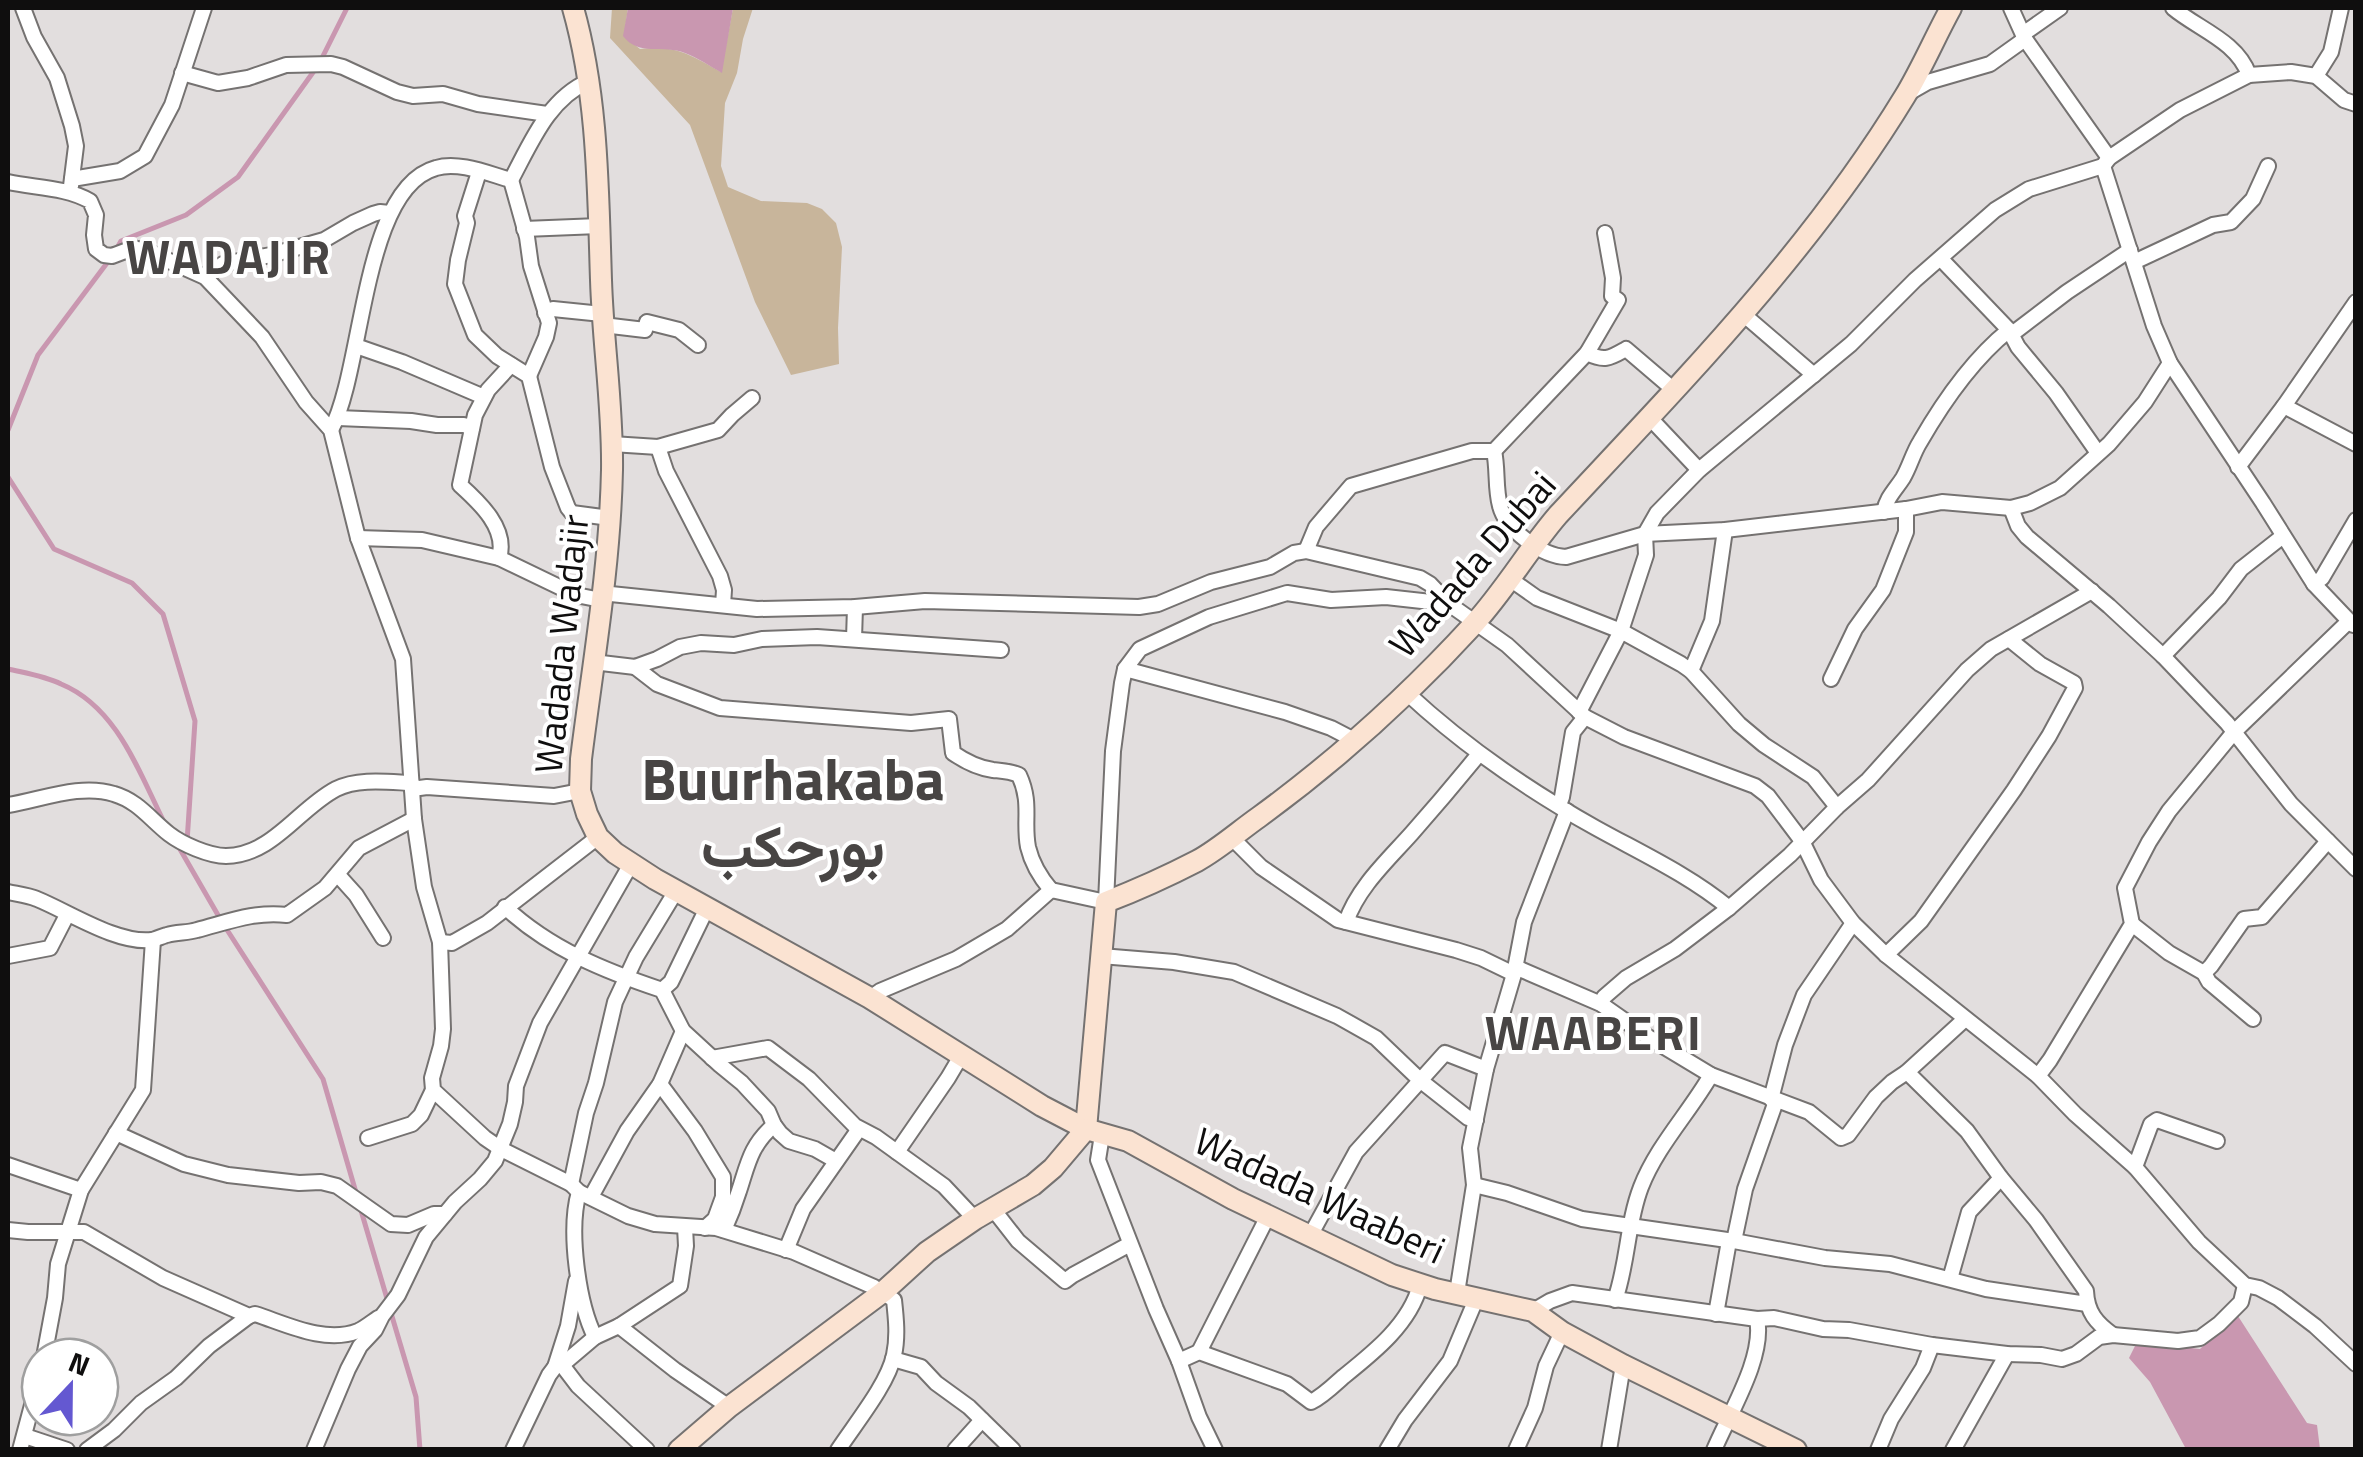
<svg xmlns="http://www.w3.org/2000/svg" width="2363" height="1457" font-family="'Titillium Web',Vazirmatn,sans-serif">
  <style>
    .green { fill: #c8b59b }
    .water { fill: #c997b0 }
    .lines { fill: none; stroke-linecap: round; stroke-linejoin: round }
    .stream { stroke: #c997b0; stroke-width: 5 }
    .street-casing { stroke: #757271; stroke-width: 18 }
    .secondary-casing { stroke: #757271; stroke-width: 24 }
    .street { stroke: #fff; stroke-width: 14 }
    .secondary { stroke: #fbe3d2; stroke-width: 20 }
    .labels { text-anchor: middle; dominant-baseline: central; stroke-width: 8; stroke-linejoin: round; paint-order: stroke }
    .street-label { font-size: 38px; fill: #0f0e0e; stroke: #fff }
    .district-label { font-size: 48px; font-weight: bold; letter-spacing: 2.5px; fill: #484544; stroke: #fff }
    .town-label { font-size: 58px; font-weight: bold; fill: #484544; stroke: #fff }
  </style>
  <rect width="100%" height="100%" fill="#e2dede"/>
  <path class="green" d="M612,8H628L624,36L640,49C677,45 690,55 721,72L733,8H753L743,39L737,73L725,103L721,166L728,187L761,201L807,203L822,209L836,223L842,247L838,328L839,364L791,375L755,302L690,125L610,38Z"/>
  <g class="water">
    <path d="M628,8H733L722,73C710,66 698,58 685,53C663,44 639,57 623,36Z"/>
    <polygon points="2236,1313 2307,1423 2317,1425 2320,1449 2186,1449 2150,1382 2129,1358 2137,1342 2200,1349"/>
  </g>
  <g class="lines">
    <g class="stream">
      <polyline points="116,250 121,241 186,215 238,177 319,64 347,8"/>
      <polyline points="8,430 38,355 110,259"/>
      <polyline points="8,477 54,549 132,583 163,614 195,721 187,842"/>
      <path d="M8,669C25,673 45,676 61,684C117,707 139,772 164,822"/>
      <polyline points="177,844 222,922 323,1079 357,1196"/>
      <polyline points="360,1207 388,1302"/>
      <polyline points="391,1313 416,1397 420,1450"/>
    </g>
    <g class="street-casing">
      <g id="street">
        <polyline points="23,8 34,37 57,78 72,126 76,146 71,186"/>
        <polyline points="2011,8 2025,39 2109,158"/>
        <path d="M2173,8C2198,29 2237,41 2249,75"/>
        <polyline points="2023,34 2060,8"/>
        <polyline points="182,73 218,83 248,78 286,65 331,64 343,67 397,92 413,96 443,94 478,104 547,114"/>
        <polyline points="2316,76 2331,52 2341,8"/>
        <polyline points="1907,94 1928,82 1990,64 2025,39"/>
        <polyline points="2103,166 2154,326 2170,363 2263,503 2314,584 2353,625"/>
        <polyline points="479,172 465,216 467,223 458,260 455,284 475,335 497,356 529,376 552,467 568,508 572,513 610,518"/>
        <polyline points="72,179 120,171 145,156 172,105 204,8"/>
        <polyline points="511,180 527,237 531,266 549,323 546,337 529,376"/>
        <path d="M8,182C35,188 65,187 90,201L96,215L94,235L96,249L104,255L112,256L133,248L147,251L205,277L262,337L306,402L331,430L358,538L403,659L414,819L424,887L440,942L443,1029L441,1046L432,1078L433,1090L485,1138L501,1149L571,1184L579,1192L628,1216L655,1224L716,1228L794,1252L874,1287L894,1300C896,1318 898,1337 894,1355C888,1384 855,1424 838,1450"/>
        <polyline points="524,229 599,226"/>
        <polyline points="1941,259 2009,330 2018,347 2056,393 2098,453"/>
        <polyline points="2134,262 2213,225 2231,222 2253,199 2268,166"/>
        <polyline points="205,277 223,264 271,255 324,240 353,223 373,214 380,212 390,213"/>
        <polyline points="545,313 553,309 602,314"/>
        <polyline points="1743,314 1814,375"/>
        <polyline points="603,325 645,330 647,322 679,330 698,345"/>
        <polyline points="2012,334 2067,292 2130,250"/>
        <polyline points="356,346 402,362 484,397"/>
        <path d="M1587,353C1605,362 1610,358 1626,349L1674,390"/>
        <polyline points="2284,406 2356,444"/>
        <polyline points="1649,417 1699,470"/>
        <polyline points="338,418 411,421 437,425 464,425 472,428"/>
        <path d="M331,430C364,369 362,188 436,168C459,161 489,174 511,180C531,143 548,99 589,81"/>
        <polyline points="612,444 658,447 718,430 732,415 752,398"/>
        <polyline points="658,447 666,471 720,576 724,590 723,605"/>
        <path d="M1494,451C1498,469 1495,488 1500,506C1506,530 1542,556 1566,557L1645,534L1725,530L1906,509L1942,502L2011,508L2030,503L2060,488L2109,444L2145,402L2170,363"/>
        <polyline points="2238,467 2284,406 2356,302"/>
        <polyline points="2011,508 2018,526 2027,537 2109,606 2163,656 2227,723 2291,804 2356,869"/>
        <path d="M1884,512C1886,498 1896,489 1903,478C1910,466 1913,453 1920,442C1943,402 1973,359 2009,330"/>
        <polyline points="358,538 422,540 499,558 576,595 601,600"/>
        <polyline points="1306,551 1316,527 1351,486 1472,451 1494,451 1587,353 1618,300 1612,296 1613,278 1605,233"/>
        <path d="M499,558C508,529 480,503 460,485L475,415L488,390L511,365"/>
        <polyline points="1510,579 1537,598 1621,631 1681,664 1691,671 1739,724 1764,745 1813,777 1837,807"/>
        <polyline points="2314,584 2322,578 2356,520"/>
        <polyline points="601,593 757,609 855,607 925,601 1139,607 1158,604 1211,582 1270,567 1294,553 1306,551 1420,578 1430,584 1449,604 1507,645 1585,717 1624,737 1755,786 1768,796 1802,841 1821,880 1853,923 1886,955 2038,1076 2075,1114 2135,1167 2199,1242 2245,1285 2259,1288 2278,1298 2315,1326 2356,1364"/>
        <polyline points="854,639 855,607"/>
        <polyline points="2163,656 2219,598 2241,569 2283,536"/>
        <polyline points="593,662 635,667 657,659 680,647 701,643 734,645 762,639 817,637 1001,650"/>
        <path d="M635,667L657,684L720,708L911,723L949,719L953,753C966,762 978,768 993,770C1003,771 1009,771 1019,775C1032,803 1023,821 1028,847C1032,864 1040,877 1051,890"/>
        <polyline points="1125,669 1285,712 1331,728 1356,741"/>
        <polyline points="1691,671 1712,621 1725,530"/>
        <polyline points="1831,679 1855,629 1883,590 1906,532 1906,509"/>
        <path d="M1407,693C1464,746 1528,790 1596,828C1641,853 1689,875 1729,908"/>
        <polyline points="1579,712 1621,631 1646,555 1645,534 1657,513 1699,470 1851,344 1915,280 1995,210 2029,189 2103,166 2109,158 2180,110 2249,75 2291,72 2316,76 2344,100 2356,104"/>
        <polyline points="412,789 427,787 554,796 580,791"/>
        <path d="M8,805C41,800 80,783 114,794C138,801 150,819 169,834C182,844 209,856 226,856C273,855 298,809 336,789C358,778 388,782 412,783"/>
        <polyline points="1559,805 1562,797 1573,732 1585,717"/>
        <polyline points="1231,837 1261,867 1338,920 1456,950 1481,958 1514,974"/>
        <polyline points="338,875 356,895 383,938"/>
        <path d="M8,892C17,894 28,895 37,899C69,912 117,944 152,940C154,940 165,935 167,935C177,932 187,933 197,930C228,922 255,911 287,915L325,888L359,848L414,819"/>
        <path d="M505,907C550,949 605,971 662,990L683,1031L720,1065L742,1083L768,1111L774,1125L780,1133L789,1141L815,1149L836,1161"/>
        <path d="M1346,922C1358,887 1388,860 1412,833C1435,807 1457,781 1479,754"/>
        <polyline points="2132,924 2169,953 2204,973 2209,982 2253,1019"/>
        <polyline points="440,942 452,943 487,923 598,837"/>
        <polyline points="1886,955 1921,921 2014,790 2049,736 2075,688 2074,683 2040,664 2009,639"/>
        <polyline points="8,956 50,948 67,915"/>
        <polyline points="1101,956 1174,962 1234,972 1337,1016 1376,1038 1421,1081 1468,1118 1476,1120"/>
        <polyline points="1515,967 1601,1004 1648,1037 1711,1075 1809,1112 1841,1138 1848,1135 1876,1097 1892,1082 1907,1072 1965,1019"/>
        <polyline points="2204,973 2211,966 2244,919 2262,917 2328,841"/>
        <polyline points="662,990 671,982 707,908"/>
        <polyline points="870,998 880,991 956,959 1007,929 1051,890 1106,902 1113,751 1122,683 1125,669 1140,649 1209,617 1287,593 1331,600 1386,597 1449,604"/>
        <polyline points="1601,1004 1604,997 1626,978 1675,949 1729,908 1790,855 1837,807 1868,780 1967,670 1991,649 2092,591"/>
        <polyline points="712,1058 768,1048 809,1079 855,1126 876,1137 944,1186 975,1219"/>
        <path d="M1907,1072L1967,1131L2001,1178L2036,1220L2086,1291C2087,1312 2096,1323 2113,1335"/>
        <polyline points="2038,1076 2050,1060 2132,924 2125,888 2149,842 2169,811 2234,732 2348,622"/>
        <polyline points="660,1084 695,1131 723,1177 723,1197 715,1219 705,1228"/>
        <polyline points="1771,1099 1785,1045 1804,995 1853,923"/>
        <polyline points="116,1133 184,1164 228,1175 299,1183 321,1182 337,1186 391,1224 408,1225 434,1214 445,1214"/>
        <polyline points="1102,1135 1098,1160 1156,1309 1179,1361 1199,1417 1215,1450"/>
        <polyline points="368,1138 412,1124 421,1115 433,1090"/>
        <polyline points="897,1152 948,1078 961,1056"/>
        <polyline points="8,1165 81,1190"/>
        <polyline points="2135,1167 2151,1124 2157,1120 2217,1141"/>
        <polyline points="571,1184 586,1113 596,1083 615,1002 636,957 676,891"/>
        <polyline points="1474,1185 1507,1193 1582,1219 1734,1241 1825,1258 1890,1264 1986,1289 2087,1304"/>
        <path d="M579,1192C568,1230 578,1303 595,1337"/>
        <polyline points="591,1197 627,1131 660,1084 683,1031"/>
        <polyline points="993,1209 1018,1241 1065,1281 1073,1275 1130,1244"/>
        <path d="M8,1230L28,1232H84L163,1278L249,1316L255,1314C286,1324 325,1344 358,1331C365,1328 372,1322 378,1318"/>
        <path d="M724,1230C730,1217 735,1204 739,1191C748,1164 750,1146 774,1125"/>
        <polyline points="1310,1236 1356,1152 1445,1053 1486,1069"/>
        <polyline points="1734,1241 1745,1189 1776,1101"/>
        <polyline points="786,1250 803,1209 859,1129"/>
        <polyline points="1950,1279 1969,1212 2001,1178"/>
        <polyline points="1457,1293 1474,1185 1470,1148 1486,1069 1514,974 1524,922 1567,811"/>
        <path d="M1615,1300C1628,1263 1627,1223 1641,1187C1657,1146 1689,1113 1711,1075"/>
        <polyline points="1533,1311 1550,1301 1572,1293 1757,1319 1774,1318 1823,1329 1849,1330 1932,1345 2007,1354 2041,1355 2062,1359 2076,1354 2099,1337 2113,1335 2178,1341 2200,1338 2219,1324 2241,1302 2245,1285"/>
        <polyline points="1716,1314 1729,1241"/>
        <polyline points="619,1326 675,1370 729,1407"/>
        <polyline points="1199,1352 1268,1216"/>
        <polyline points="44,1357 55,1298 58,1264 81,1190 143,1090 153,940"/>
        <polyline points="893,1359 921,1367 936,1383 969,1407 1013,1450"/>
        <path d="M1179,1361L1199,1352L1287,1384L1311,1402C1323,1396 1333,1386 1343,1377C1373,1353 1410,1324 1420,1285"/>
        <polyline points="562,1365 578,1386 647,1450"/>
        <polyline points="555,1367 568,1326 576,1281"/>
        <polyline points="25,1436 67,1450"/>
        <polyline points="20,1450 40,1375"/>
        <polyline points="87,1450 114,1430 141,1403 176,1378 209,1346 249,1316"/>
        <polyline points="314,1450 348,1369 360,1346 375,1330 382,1316 398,1295 426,1237 455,1202 480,1179 495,1161 510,1124 515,1102 516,1086 540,1023 631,864"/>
        <polyline points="513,1450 549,1375 555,1367 562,1365 595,1337 619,1326 680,1286 686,1246 685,1227"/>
        <polyline points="955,1450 982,1420"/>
        <polyline points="1387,1450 1405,1420 1450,1361 1477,1297"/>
        <polyline points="1516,1450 1535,1408 1546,1366 1562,1332"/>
        <polyline points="1609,1450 1623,1365"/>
        <path d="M1714,1450C1729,1414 1765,1357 1757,1319"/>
        <polyline points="1878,1450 1891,1419 1923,1368 1932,1345"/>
        <polyline points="1953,1450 2007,1354"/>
      </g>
    </g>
    <g class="secondary-casing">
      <g id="secondary">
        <path d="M573,8C598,96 598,189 601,280C603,344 613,407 612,470C610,567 593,663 581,759L580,791L587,814L598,837L615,853L655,879L870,998L1042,1106L1086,1129L1128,1141L1233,1199L1392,1275L1435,1289L1533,1311L1562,1332L1623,1365L1796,1450"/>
        <path d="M1086,1129L1106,902C1137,890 1168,876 1197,861C1219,849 1239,831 1259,817C1337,760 1409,695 1474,624C1505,590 1528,550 1558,515C1682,382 1810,252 1905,96C1922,68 1935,37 1951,8"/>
        <polyline points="679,1450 729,1407 883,1292 927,1252 975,1219 1033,1185 1053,1168 1086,1129"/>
      </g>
    </g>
    <use href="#street" class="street"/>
    <use href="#secondary" class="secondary"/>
  </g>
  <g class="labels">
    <g class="street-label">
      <text transform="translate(1472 564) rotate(-49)">Wadada Dubai</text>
      <text transform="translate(561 644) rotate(-84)">Wadada Wadajir</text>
      <text transform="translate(1320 1195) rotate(25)">Wadada Waaberi</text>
    </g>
    <g class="district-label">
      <text x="229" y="256">WADAJIR</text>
      <text x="1594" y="1032">WAABERI</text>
    </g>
    <g class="town-label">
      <text x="793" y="778">Buurhakaba<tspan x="793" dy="67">بورحكب</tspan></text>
    </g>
  </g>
  <rect width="2363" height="1457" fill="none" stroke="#0f0e0e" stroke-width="20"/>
  <g transform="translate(70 1387) rotate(22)"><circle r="48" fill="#ffffff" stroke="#9f9f9f" stroke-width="2.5"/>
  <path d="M0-8L18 38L0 25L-18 38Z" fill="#6458d1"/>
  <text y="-15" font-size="28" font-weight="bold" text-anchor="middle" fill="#0f0e0e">N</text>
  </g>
</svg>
